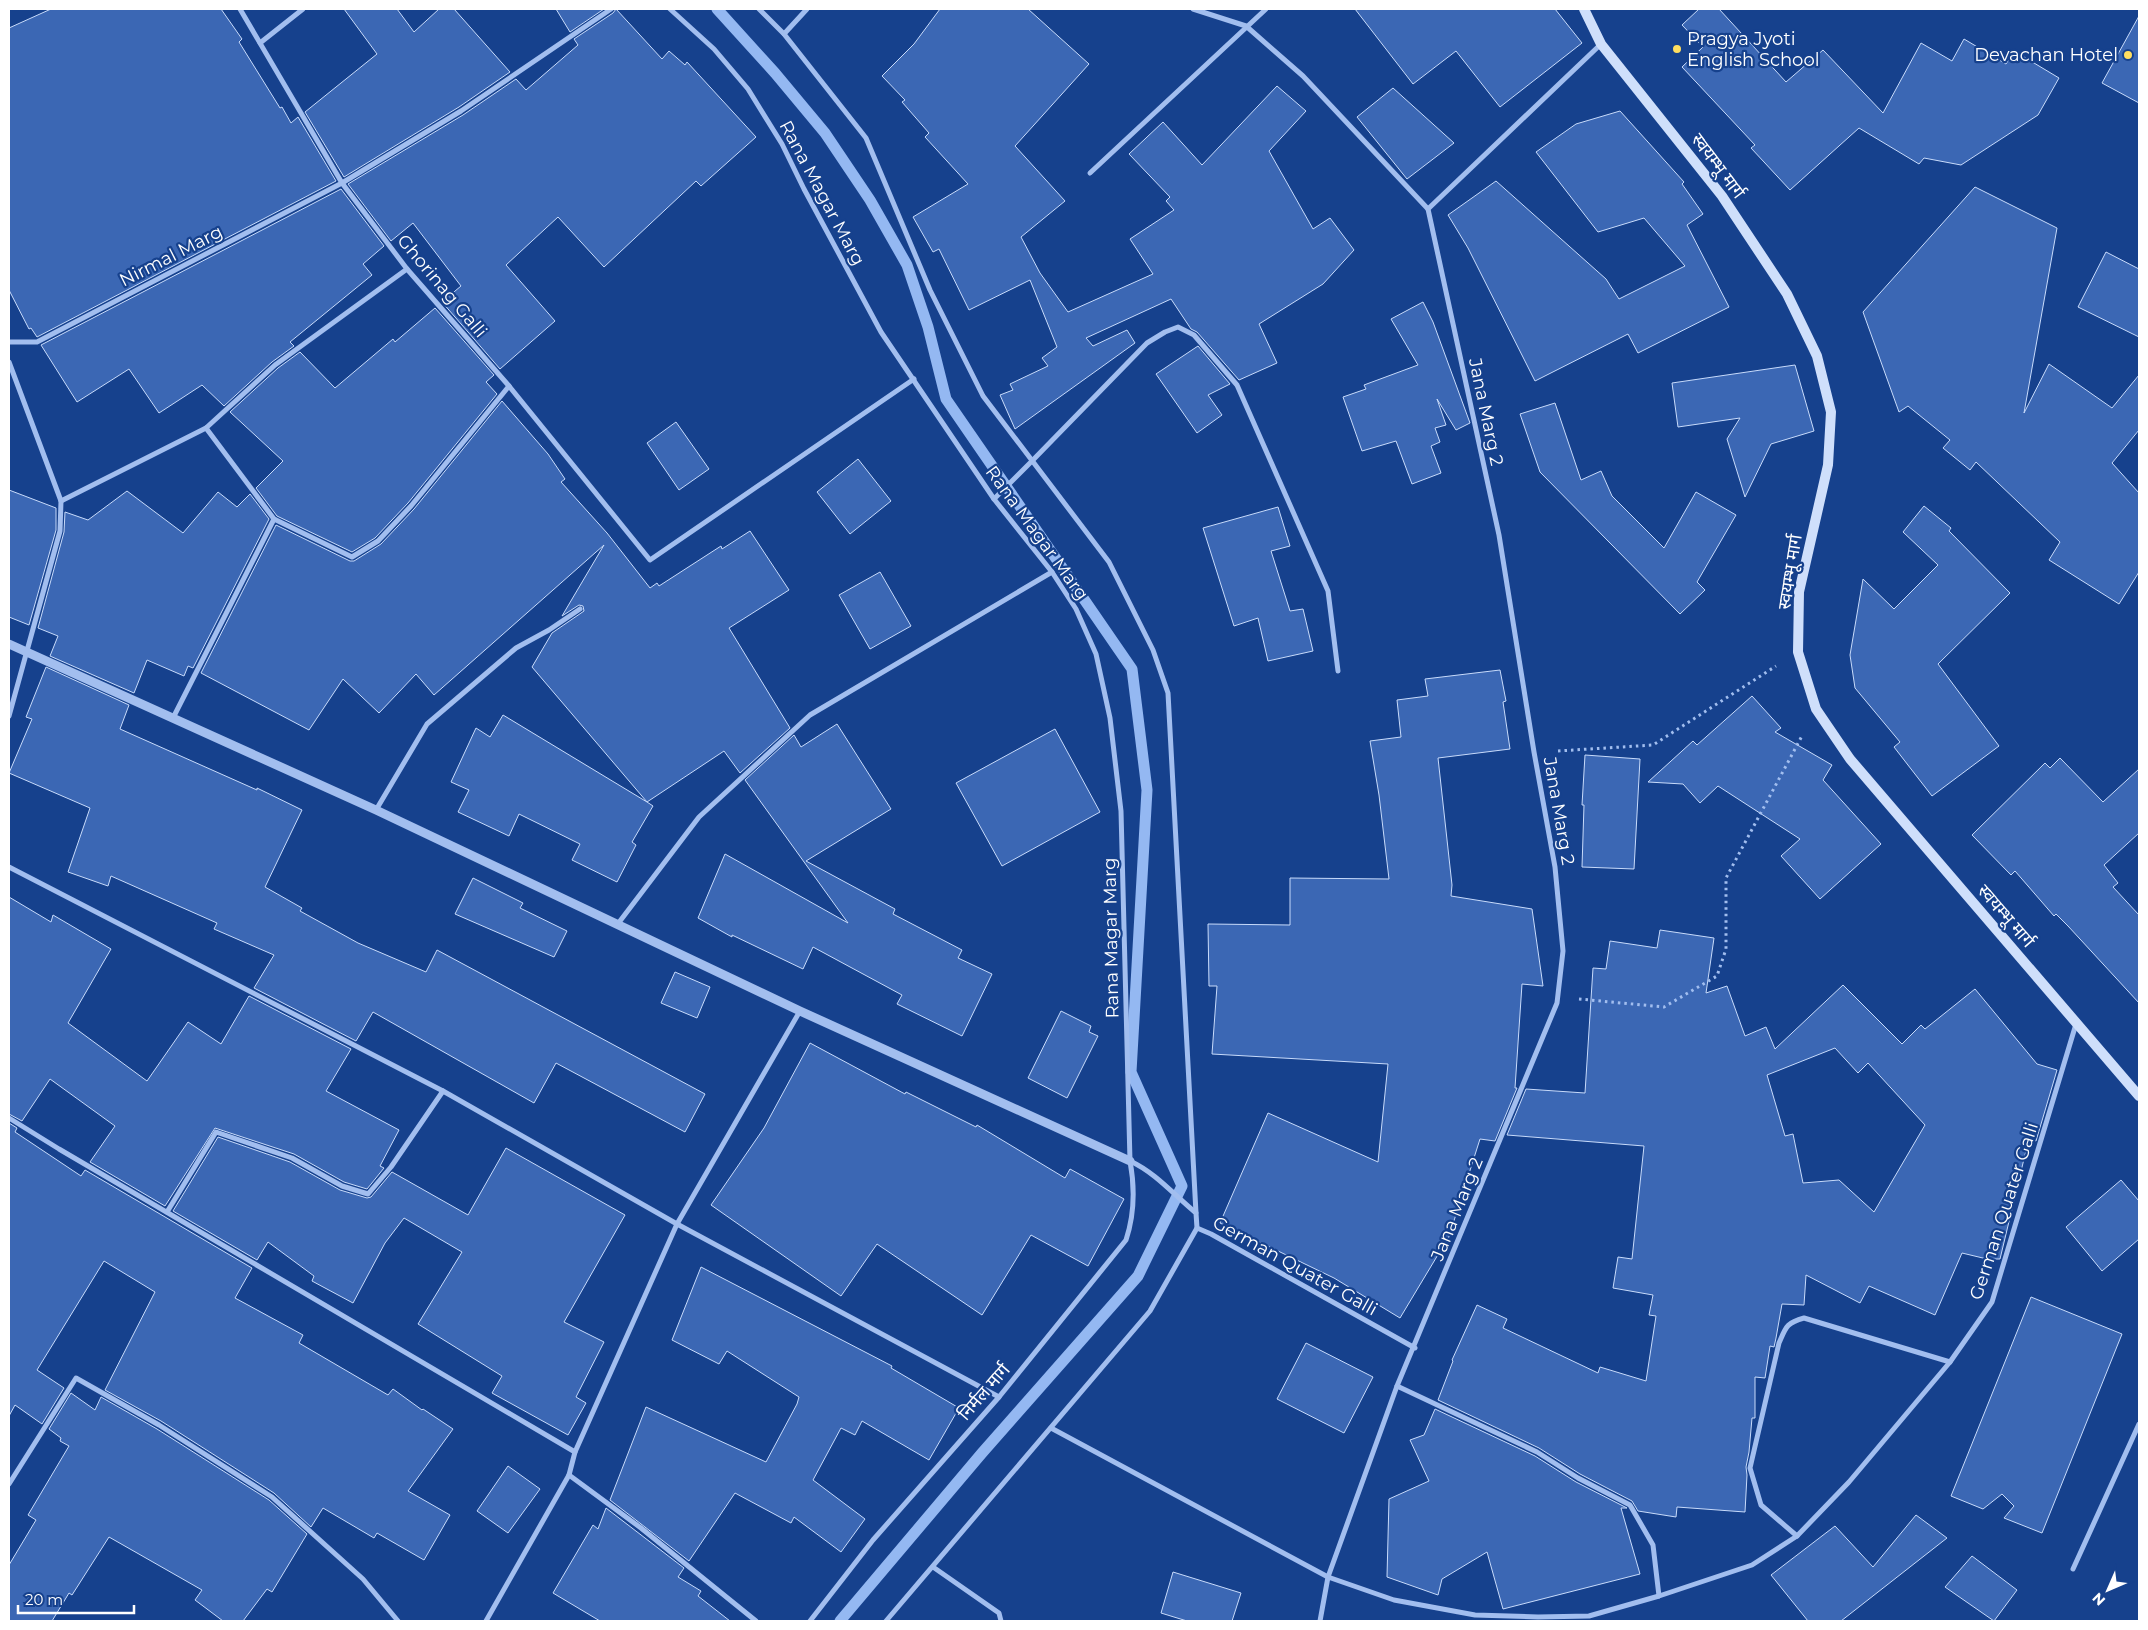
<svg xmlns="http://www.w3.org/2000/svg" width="2148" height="1630" font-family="Montserrat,'Noto Sans Devanagari',sans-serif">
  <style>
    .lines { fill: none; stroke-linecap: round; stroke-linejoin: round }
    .stream { stroke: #94b8f2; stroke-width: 11 }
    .building { fill: #3b67b4; stroke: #c8dbfb; fill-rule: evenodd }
    .path { stroke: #a2beef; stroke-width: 3; stroke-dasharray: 2.5 4; stroke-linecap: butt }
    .minor { stroke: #a2beef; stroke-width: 5 }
    .tertiary { stroke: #a2beef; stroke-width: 9 }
    .secondary { stroke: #cfdffb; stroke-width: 10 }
    .poi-dot { fill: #ffde60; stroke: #16418d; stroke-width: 2 }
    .labels { text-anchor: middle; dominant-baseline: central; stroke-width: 4.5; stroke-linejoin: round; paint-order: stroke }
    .poi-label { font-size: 18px; fill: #fff; stroke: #16418d; text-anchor: start }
    .street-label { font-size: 18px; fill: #fff; stroke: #16418d }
  </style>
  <rect width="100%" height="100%" fill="#16418d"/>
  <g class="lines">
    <polyline class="stream" points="717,9 775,73 825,133 870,200 907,265 928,327 946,399 1132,669 1147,790 1131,1072 1182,1186 1138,1276 982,1453 840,1621"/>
  </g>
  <g class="building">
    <polygon points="51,9 221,9 242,39 239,42 280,108 282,107 291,123 298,117 336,181 37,337 31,328 29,329 9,290 9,28"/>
    <polygon points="344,9 397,9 414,32 439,9 454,9 510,72 459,107 344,177 305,112 377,54"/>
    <polygon points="556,9 604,9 570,32"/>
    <polygon points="616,9 662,59 669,51 685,65 687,62 756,137 701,186 696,181 604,267 558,217 506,265 555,321 500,369 442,302 461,286 413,223 391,241 348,184 463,115 516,79 526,90 578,45 574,39 613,13"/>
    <polygon points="940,9 1028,9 1089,64 1015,146 1065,201 1021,237 1040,273 1068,312 1153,274 1130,239 1174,210 1166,201 1170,197 1129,154 1163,122 1202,165 1277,86 1306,111 1269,151 1313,229 1330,218 1354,250 1323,284 1259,324 1277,363 1239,380 1197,332 1191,329 1171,299 1086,338 1093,346 1127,330 1135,343 1015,429 1000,395 1013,390 1010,384 1048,366 1042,358 1057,347 1030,280 969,310 939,249 933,252 913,217 968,184 925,137 929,133 902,102 905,100 882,76 914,44"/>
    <polygon points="1355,9 1555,9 1582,43 1500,107 1456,51 1413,84"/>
    <polygon points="1699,9 1719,9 1786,82 1823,50 1883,113 1921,43 1952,61 1964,39 2006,64 2014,51 2059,78 2038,115 1961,165 1924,158 1919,164 1859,128 1790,190 1751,148 1755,145 1682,67 1703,47 1682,25"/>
    <polygon points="2139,16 2139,103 2102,83"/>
    <polygon points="1393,88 1454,143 1407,179 1357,117"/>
    <polygon points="1620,111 1684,182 1682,184 1703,214 1687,225 1729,307 1638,353 1628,334 1535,381 1468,248 1448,215 1496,181 1606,279 1619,299 1685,266 1644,218 1598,232 1536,152 1576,124"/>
    <polygon points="1975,187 2057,228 2024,413 2049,364 2112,408 2139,375 2139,430 2112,463 2139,493 2139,572 2119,604 2049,560 2060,542 1976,462 1970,470 1943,448 1950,440 1908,406 1899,412 1863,312"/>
    <polygon points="341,189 384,246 363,264 372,275 290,342 294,346 272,362 224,406 202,385 159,413 129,369 77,402 41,345"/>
    <polygon points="2106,252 2139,269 2139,337 2078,307"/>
    <polygon points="1423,302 1433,322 1470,423 1456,430 1437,399 1446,425 1435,428 1440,442 1431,446 1441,473 1412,484 1396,441 1362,451 1343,397 1366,389 1364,385 1418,365 1391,319"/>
    <polygon points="435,308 494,375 486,382 497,394 408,503 375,538 352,552 277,516 256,488 283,461 230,412 278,368 300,352 335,388 393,339 395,342"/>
    <polygon points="1198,346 1230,384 1208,395 1222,415 1197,433 1156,374"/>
    <polygon points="1795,365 1814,431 1771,444 1745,497 1727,439 1740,418 1678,427 1672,383"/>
    <polygon points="502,401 548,454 565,479 561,482 607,533 650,588 657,583 659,586 721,546 722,549 750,531 789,590 729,628 790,728 740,773 724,751 647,802 653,806 632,842 636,845 617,882 572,860 580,844 519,814 509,836 458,812 469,790 451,782 476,728 490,737 503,715 647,802 532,667 552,633 584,611 583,606 579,605 562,616 604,545 434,695 416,674 379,713 343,679 309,730 201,673 276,525 350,561 354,561 381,544 414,509"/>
    <polygon points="1555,403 1581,480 1601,471 1612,496 1664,548 1696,492 1736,515 1697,582 1705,590 1680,614 1540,472 1520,414"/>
    <polygon points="676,422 709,469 679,490 647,443"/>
    <polygon points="858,459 891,501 850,534 817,492"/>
    <polygon points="9,490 56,508 56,530 29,625 9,617"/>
    <polygon points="127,491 183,533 218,492 237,507 250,494 269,519 193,668 188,666 184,676 147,660 134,693 50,656 58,636 38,628 64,532 65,512 88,520"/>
    <polygon points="1924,506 1951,528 1949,531 2010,593 1938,664 1999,746 1932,796 1894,747 1900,742 1855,688 1850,655 1863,579 1894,609 1938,565 1903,532"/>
    <polygon points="1278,507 1290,546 1271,551 1290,611 1303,609 1313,651 1268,661 1258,618 1234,626 1203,528"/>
    <polygon points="880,572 911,626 870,649 839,595"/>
    <polygon points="46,667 129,705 120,729 257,790 257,788 302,810 265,887 302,908 300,911 358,943 426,972 437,950 705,1094 685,1132 556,1063 534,1103 373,1012 356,1041 254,988 274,955 214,929 217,923 111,876 108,886 68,872 90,808 9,773 32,719 26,717"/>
    <polygon points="1500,670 1506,701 1503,702 1510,749 1438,758 1452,885 1451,896 1532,909 1543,986 1522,984 1515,1088 1517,1088 1495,1141 1480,1139 1445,1249 1442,1248 1400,1318 1334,1278 1220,1223 1268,1113 1378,1162 1388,1064 1212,1054 1217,986 1209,986 1208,924 1290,925 1290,878 1389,879 1379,795 1370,741 1401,737 1397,700 1428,696 1425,679"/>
    <polygon points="1752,696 1781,728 1775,732 1832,765 1823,780 1881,844 1820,899 1781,856 1800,839 1718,786 1700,803 1683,784 1648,782 1693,741 1697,745"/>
    <polygon points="837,724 891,809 806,861 895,909 893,914 962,950 958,958 992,974 962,1036 897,1004 902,995 813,947 803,969 732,935 732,937 698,918 725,854 848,923 745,780 794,735 801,747"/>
    <polygon points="1055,729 1100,812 1002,866 956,783"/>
    <polygon points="1585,755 1640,759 1634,869 1582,867 1584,805 1582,805"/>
    <polygon points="2060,758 2103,802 2139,769 2139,833 2104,865 2118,883 2113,887 2139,915 2139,1003 2068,926 2056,914 2054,916 2015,871 2011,875 1972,835 2045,763 2050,768"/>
    <polygon points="473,878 523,903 520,908 567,931 554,957 455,914"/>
    <polygon points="9,897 51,922 53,915 111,949 68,1023 147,1081 188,1022 221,1044 249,996 351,1049 326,1091 399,1130 380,1166 384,1168 367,1189 344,1182 294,1154 215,1128 165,1206 90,1162 115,1126 50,1079 22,1121 9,1114"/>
    <path d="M1660,930L1714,938L1706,993L1727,986L1745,1036L1766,1027L1775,1049L1843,985L1902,1044L1921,1025L1925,1029L1975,989L2037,1064L2057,1070L2036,1141L2029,1138L2000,1259H1987L1962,1253L1935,1315L1869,1286L1860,1303L1806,1275L1804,1305L1782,1304L1776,1338L1774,1347L1770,1346L1765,1378L1755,1377V1418H1752L1749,1452L1746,1467L1747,1475L1745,1512L1677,1507L1676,1517L1638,1511L1632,1501L1580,1474L1539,1448L1438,1400L1453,1361L1452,1360L1477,1305L1507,1319L1503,1328L1598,1373L1600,1367L1646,1381L1656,1316L1649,1315L1653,1295L1613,1288L1618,1257L1632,1259L1644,1146L1507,1135L1526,1089L1585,1093L1593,968L1606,969L1610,941L1657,948ZM1835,1048L1858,1073L1868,1063L1925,1125L1874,1212L1839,1180L1803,1183L1793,1134L1785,1136L1767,1075Z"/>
    <polygon points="675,972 710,987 697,1018 661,1003"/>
    <polygon points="1061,1011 1091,1026 1089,1032 1098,1036 1067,1098 1028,1078"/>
    <polygon points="810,1043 905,1094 906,1092 976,1127 977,1125 1065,1178 1070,1169 1124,1199 1088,1266 1031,1235 982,1315 877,1244 841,1296 711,1205 764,1128"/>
    <polygon points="9,1123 17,1128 15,1132 81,1176 85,1170 252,1268 235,1298 303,1335 299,1343 388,1395 393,1389 422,1410 423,1409 453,1429 408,1491 450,1515 424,1560 377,1533 374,1538 323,1508 311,1527 274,1493 161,1421 105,1390 155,1292 104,1261 37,1370 64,1388 42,1424 15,1405 9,1416"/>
    <polygon points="218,1137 290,1162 340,1190 367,1198 371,1197 392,1172 468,1215 506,1148 625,1215 564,1322 604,1342 576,1397 586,1403 568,1435 492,1393 502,1376 418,1324 462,1252 404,1218 385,1243 353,1303 312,1281 314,1276 268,1242 257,1260 173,1211"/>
    <polygon points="2121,1180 2139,1201 2139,1239 2102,1271 2066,1227"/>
    <polygon points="701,1267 892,1366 891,1368 959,1408 929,1460 862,1421 855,1435 841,1428 813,1480 865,1519 841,1552 794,1517 791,1523 735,1493 689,1561 610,1500 646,1407 766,1462 797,1404 799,1397 727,1351 719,1364 672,1340"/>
    <polygon points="2031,1297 2122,1334 2042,1533 2004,1518 2014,1506 2002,1494 1983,1509 1951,1496"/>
    <polygon points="1306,1343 1373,1377 1344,1433 1277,1399"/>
    <polygon points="71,1393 95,1410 101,1397 157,1429 269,1500 307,1534 272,1592 267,1589 243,1621 223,1621 195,1600 202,1590 109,1537 72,1595 69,1593 52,1621 9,1621 9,1565 36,1520 28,1515 69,1446 60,1441 61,1438 49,1429"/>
    <polygon points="1435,1409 1535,1456 1576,1482 1627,1508 1621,1508 1640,1574 1503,1609 1487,1552 1442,1579 1438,1595 1387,1577 1389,1499 1429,1481 1410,1440 1424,1435"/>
    <polygon points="508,1466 540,1489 508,1533 477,1511"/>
    <polygon points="606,1508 684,1568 678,1577 701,1591 698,1596 730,1621 600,1621 553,1593 593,1525 598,1529"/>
    <polygon points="1916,1515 1947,1538 1841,1621 1808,1621 1771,1575 1835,1526 1873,1567"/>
    <polygon points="1972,1556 2017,1590 1994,1621 1945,1587"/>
    <polygon points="1173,1572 1241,1593 1232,1621 1187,1621 1161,1613"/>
  </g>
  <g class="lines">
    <g class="path">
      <polyline points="1558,751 1653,745 1776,666"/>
      <polyline points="1579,999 1664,1007 1717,976 1726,949 1726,878 1803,734"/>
    </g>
    <g class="minor">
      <polyline points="240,9 342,183 407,269 509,386 650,560 914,379"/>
      <path d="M670,9L714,49L748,89L782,144L804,189L881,332L994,499L1052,572L1076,609L1096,654L1110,718L1121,811L1130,1161C1135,1188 1135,1213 1126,1240L999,1397L873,1540L810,1621"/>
      <polyline points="759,9 784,34 866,138 930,290 983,396 1109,562 1153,650 1168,693 1196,1213"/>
      <polyline points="1193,9 1246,26 1303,76 1428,209"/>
      <polyline points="784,34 807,9"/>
      <polyline points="260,43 303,9"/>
      <polyline points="1090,173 1266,9"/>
      <polyline points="9,342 37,342 342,183 461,111 611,9"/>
      <polyline points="9,362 61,501 60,531 9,716"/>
      <polyline points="206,428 274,519 352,557 378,541 411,506 509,386"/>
      <polyline points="994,499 1032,461 1147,343 1165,332 1178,327 1194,335 1237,385 1328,591 1338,671"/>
      <polyline points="61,501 206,428 275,365 407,269"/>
      <polyline points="173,718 274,519"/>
      <polyline points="376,810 427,724 516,648 549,630 580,609"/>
      <polyline points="9,867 443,1091 677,1224 999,1397"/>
      <polyline points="617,925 699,817 810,715 1052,572"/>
      <polyline points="9,1118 59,1149 575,1452"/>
      <path d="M1130,1161C1156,1173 1174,1195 1196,1213L1197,1228L1211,1234L1415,1348"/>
      <polyline points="167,1212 216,1132 292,1158 342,1186 368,1194 391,1167 443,1091"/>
      <polyline points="1397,1386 1537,1452 1578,1478 1630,1505 1653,1545 1659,1596"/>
      <polyline points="1051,1428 1328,1577 1394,1600 1475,1615 1538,1617 1589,1616 1659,1596 1752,1565 1797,1536 1849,1482 1950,1362 1992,1302 2076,1024"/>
      <polyline points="569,1475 641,1528 756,1621"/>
      <polyline points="9,1484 76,1378 159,1425 272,1497 363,1579 398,1621"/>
      <path d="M1797,1536L1761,1505L1750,1468L1779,1343C1786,1327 1786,1323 1804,1318L1950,1362"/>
      <polyline points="933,1567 999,1613 1001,1621"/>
      <polyline points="2073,1569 2139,1424"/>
      <polyline points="486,1621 569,1475 575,1452 677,1224 800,1011"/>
      <polyline points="886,1621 1150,1311 1197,1228"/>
      <polyline points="1320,1621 1328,1577 1397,1386 1557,1003 1563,951 1555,867 1534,752 1499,535 1428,209 1601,44"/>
    </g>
    <polyline class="tertiary" points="9,644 376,810 800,1011 1130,1161"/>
    <polyline class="secondary" points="1584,9 1601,44 1722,196 1787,294 1817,356 1831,412 1828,465 1799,592 1798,652 1816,709 1850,759 2139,1096"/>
  </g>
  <g class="poi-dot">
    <circle cx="1677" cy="49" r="5"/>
    <circle cx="2128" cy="55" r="5"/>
  </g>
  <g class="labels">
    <g class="poi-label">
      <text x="1687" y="39">Pragya Jyoti<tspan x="1687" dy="21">English School</tspan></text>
      <text x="2118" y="55" text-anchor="end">Devachan Hotel</text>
    </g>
    <g class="street-label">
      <text transform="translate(1718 166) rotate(53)">स्वयम्भू मार्ग</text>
      <text transform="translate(822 193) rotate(62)">Rana Magar Marg</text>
      <text transform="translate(171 256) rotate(-27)">Nirmal Marg</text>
      <text transform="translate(442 286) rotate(50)">Ghorinag Galli</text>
      <text transform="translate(1486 412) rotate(78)">Jana Marg 2</text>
      <text transform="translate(1037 533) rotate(54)">Rana Magar Marg</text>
      <text transform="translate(1790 572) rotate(-81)">स्वयम्भू मार्ग</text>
      <text transform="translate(1559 811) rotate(80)">Jana Marg 2</text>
      <text transform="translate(2006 916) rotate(49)">स्वयम्भू मार्ग</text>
      <text transform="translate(1111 938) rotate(-91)">Rana Magar Marg</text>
      <text transform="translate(1457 1209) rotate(-68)">Jana Marg 2</text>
      <text transform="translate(2004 1211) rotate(-72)">German Quater Galli</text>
      <text transform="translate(1295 1266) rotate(29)">German Quater Galli</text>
      <text transform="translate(984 1392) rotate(-49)">निर्मल मार्ग</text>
    </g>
  </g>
  <rect width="2148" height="1630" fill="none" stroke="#ffffff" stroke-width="20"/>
  <g transform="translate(2108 1590) rotate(225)" stroke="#16418d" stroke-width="4" paint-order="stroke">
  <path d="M0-4L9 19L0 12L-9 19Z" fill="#ffffff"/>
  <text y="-8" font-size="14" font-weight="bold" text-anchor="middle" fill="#ffffff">N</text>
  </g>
  <path d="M18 1605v8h116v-8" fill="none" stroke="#ffffff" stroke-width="2.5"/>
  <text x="25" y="1605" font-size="15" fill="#ffffff" stroke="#16418d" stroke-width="4" paint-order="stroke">20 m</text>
</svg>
